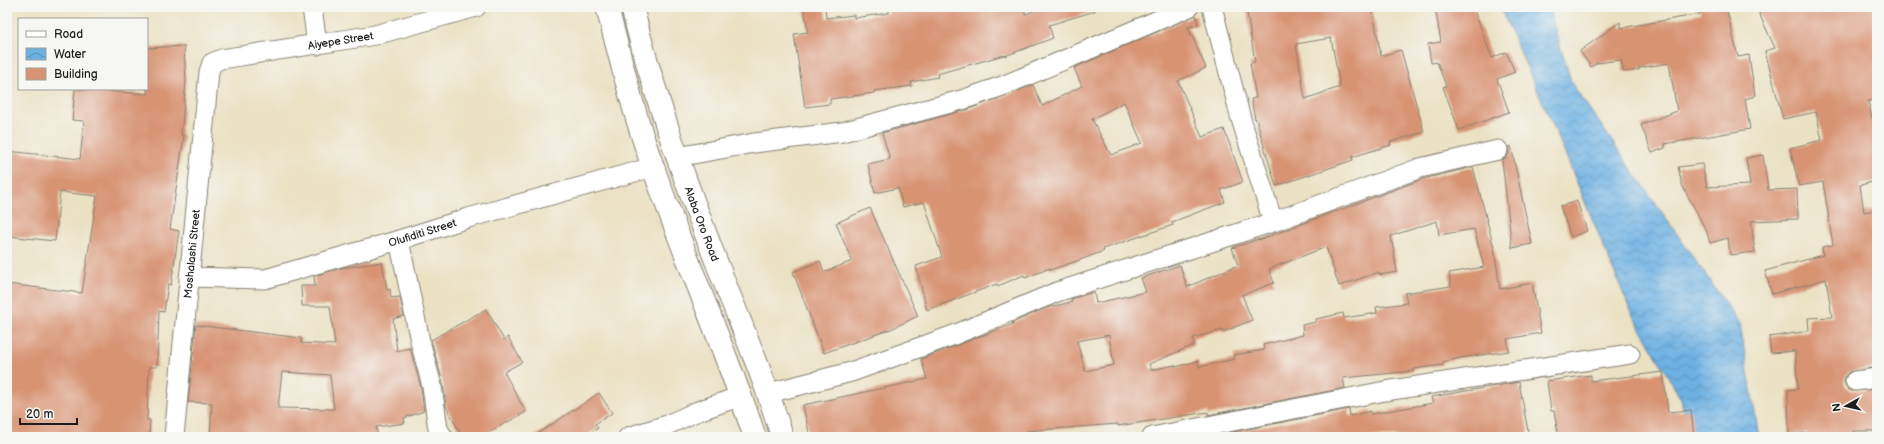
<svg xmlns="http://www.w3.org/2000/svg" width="1884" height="444" font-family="'Balsamiq Sans',sans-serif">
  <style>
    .water { fill: url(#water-waves); stroke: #446680 }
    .building { fill: #d89373; fill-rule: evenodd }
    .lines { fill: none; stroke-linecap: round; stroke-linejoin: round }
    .street-casing { stroke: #847f70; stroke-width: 21 }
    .secondary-casing { stroke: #847f70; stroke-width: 24 }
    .street { stroke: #fff; stroke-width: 19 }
    .secondary { stroke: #fff; stroke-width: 22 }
    .labels { text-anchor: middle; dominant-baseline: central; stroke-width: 3.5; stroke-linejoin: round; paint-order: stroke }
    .street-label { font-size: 11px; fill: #1c1c1c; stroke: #f6f6f2 }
  </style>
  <defs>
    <pattern id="water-waves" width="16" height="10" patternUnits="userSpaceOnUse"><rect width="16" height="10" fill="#6db1e3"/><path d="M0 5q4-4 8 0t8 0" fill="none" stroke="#598fb7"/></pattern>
  </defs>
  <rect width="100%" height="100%" fill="#f6f6f2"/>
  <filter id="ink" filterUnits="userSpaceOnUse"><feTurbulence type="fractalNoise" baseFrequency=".025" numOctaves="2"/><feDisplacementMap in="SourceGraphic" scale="8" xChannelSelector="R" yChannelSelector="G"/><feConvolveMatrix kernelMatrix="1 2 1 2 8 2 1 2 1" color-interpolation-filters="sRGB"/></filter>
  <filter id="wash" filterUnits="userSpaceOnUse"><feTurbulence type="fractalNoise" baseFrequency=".012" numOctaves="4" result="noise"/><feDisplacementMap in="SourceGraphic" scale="16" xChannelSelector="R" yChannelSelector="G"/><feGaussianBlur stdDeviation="0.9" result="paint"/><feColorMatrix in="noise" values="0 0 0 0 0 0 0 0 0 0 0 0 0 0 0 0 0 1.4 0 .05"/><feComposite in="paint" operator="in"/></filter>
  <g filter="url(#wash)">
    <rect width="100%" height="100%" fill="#ebe2c4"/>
    <polygon class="water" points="1500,7 1548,7 1572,84 1740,324 1759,437 1689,437 1681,399 1631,312 1558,137"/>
    <g id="blocks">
      <g class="building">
        <polygon points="815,7 825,7 826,18 854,15 854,18 889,13 889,7 1025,7 1025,14 1045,7 1095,7 1095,11 1049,25 1053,38 1005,56 1004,55 937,74 938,77 911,82 912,86 874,91 874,93 830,99 830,104 805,107 794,34 808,32 804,9"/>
        <path d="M1246,7H1372L1381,56L1401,50L1424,132L1390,142L1391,145L1352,157L1353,160L1276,186L1256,119H1255L1251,99L1256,98L1250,63L1255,62ZM1331,38L1340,87L1305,99L1296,44Z"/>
        <polygon points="1435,7 1473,7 1492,58 1506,52 1515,72 1497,79 1509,112 1459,130 1443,87 1446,86 1437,62 1431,63 1428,44 1441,42"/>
        <polygon points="1700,7 1726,7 1738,57 1749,55 1755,96 1745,99 1750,129 1665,144 1665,148 1652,153 1641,125 1677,111 1669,63 1639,68 1639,70 1624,72 1621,60 1597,63 1591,67 1580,51 1620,22 1621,28 1701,14"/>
        <polygon points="1756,7 1872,7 1877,45 1877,100 1868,101 1877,139 1877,181 1860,185 1864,212 1877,210 1877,367 1849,372 1845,376 1844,382 1847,388 1851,391 1877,389 1877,431 1853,431 1854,437 1807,437 1807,433 1789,434 1788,390 1798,389 1795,351 1771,353 1769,337 1809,331 1808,318 1832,317 1826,279 1772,294 1765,271 1823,255 1822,247 1833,245 1823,182 1799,186 1790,148 1822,140 1816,112 1783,119 1765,51 1775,48"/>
        <path d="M1196,15L1198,25L1188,27L1206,68L1178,81L1202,137L1224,129L1243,182L1221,190L1225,202L1172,222L1173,225L1103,249L1104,251L1080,260L1050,270V268L1025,278L1024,275L998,286L997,284L927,310L916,266L942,257L924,202L903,207L898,188L875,193L868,164L890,159L882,133L969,109L1033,85L1042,106L1082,86L1074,68ZM1124,102L1142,143L1111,155L1092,119Z"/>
        <polygon points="184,46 186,81 181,135 184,136 170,229 179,231 171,285 168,284 164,312 159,311 157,367 149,367 147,420 150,420 149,437 7,437 7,284 82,293 97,196 60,192 55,241 7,236 7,151 80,159 84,121 72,120 75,89 147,94 147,48"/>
        <polygon points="1511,146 1532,244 1512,248 1502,160 1506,158 1509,153 1508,147"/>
        <polygon points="1763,155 1768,190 1797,189 1798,219 1751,221 1755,252 1730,255 1728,238 1710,243 1706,230 1682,185 1678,167 1702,164 1707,187 1750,185 1746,158"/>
        <path d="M1473,167L1494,248L1500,289L1532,283L1541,333L1507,339L1509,351L1460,358L1443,362V365L1414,369V371L1343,378L1345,388L1208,415V412L1118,426V424L1026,431L1027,437H810L803,405L927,379L921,359L1013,324L1012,323L1046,308L1072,302L1071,299L1094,292L1096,303L1146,292L1141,278L1180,265L1187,287L1238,265L1232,248L1259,239V240L1423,179ZM1437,221L1439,235L1474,229L1484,267L1449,273L1451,286L1405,293L1407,303L1376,307L1377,313L1344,318L1343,313L1316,319V322L1302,325L1303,335L1263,345L1264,350L1233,355L1235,359L1199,367L1198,361L1175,367V365L1151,370L1149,364L1194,345L1193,338L1222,330L1223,332L1252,320L1242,295L1274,283L1269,269L1326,247L1339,286L1379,272L1380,275L1397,272L1391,236ZM1109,335L1114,365L1085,371L1077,341Z"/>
        <polygon points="1577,201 1587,231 1571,237 1560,206"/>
        <polygon points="870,208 918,316 891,329 824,353 793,272 820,261 824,272 852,261 836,223"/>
        <path d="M382,262L387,290L390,289L391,298L400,297L404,316L393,319L397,351L410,348L421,388L424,411L404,418L405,423L376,427L378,437H210L212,403L188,402L196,325L301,338V343L335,345L330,306H302L301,286H315L314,276L341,268ZM282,372L330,375L334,409L278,408Z"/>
        <polygon points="486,309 504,340 508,337 522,362 504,372 526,412 480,437 462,437 446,406 443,383 431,340"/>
        <polygon points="1663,372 1668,412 1691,410 1694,437 1560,437 1560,433 1558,434 1554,411 1551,411 1547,381 1591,375 1591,381"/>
        <polygon points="1519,382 1529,437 1213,436 1349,409 1350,416 1371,411 1371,414 1433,403 1431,397"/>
        <polygon points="599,393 612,413 595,424 598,428 585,437 533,437"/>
      </g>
    </g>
  </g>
  <g filter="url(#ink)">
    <use href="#blocks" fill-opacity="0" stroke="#847f70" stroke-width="1"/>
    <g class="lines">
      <g class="street-casing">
        <g id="street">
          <polyline points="312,7 317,45"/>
          <polyline points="1212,7 1241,119 1273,222"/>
          <polyline points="677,157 754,143 842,132 965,99 1005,85 1189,7"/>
          <polyline points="399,240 420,341 432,386 438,429 443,437"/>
          <path id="s1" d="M189,277L265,279L399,240L468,218L653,167"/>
          <polyline points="1855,381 1877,378"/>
          <polyline points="769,393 851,372 954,335 1057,292 1273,222 1420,168 1498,150"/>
          <path id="s2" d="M174,437L209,72L212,63L221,59L375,35L476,7"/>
          <polyline points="628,437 667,425 698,411 741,396"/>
          <polyline points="1152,437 1385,391 1630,354"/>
        </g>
      </g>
      <g class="secondary-casing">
        <g id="secondary">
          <path d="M607,7C621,61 634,115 653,167C685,258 724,346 755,437"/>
          <path id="s3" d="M632,7C654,96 685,181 718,266C740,323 765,378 782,437"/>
        </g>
      </g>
      <use href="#street" class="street"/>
      <use href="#secondary" class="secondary"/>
    </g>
  </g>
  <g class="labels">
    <g class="street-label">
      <text stroke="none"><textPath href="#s2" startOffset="507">Aiyepe Street</textPath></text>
      <text stroke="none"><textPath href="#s3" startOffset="228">Alaba Oro Road</textPath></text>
      <text stroke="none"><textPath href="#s1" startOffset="240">Olufiditi Street</textPath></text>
      <text stroke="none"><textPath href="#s2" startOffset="184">Moshalashi Street</textPath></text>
    </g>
  </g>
  <rect width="1884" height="444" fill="none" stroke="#f6f6f2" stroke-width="24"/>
  <rect x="18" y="18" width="130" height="72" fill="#f6f6f2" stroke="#9f9f9c"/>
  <rect x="26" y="31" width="20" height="6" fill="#ffffff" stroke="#9f9f9c"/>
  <text x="54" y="38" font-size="12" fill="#1c1c1c">Road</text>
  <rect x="26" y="48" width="20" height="12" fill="url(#water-waves)" stroke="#9f9f9c"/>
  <text x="54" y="58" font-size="12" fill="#1c1c1c">Water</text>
  <rect x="26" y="68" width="20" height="12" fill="#d89373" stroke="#9f9f9c"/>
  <text x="54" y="78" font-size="12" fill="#1c1c1c">Building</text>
  <g transform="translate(1846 406) rotate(262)" stroke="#f6f6f2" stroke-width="3" paint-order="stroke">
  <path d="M0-3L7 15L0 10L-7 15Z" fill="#1c1c1c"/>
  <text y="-6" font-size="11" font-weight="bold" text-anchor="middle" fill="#1c1c1c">N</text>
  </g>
  <path d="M20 418v6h57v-6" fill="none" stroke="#1c1c1c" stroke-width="2"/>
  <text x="26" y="418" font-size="12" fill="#1c1c1c" stroke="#f6f6f2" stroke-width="3" paint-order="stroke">20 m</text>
</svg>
